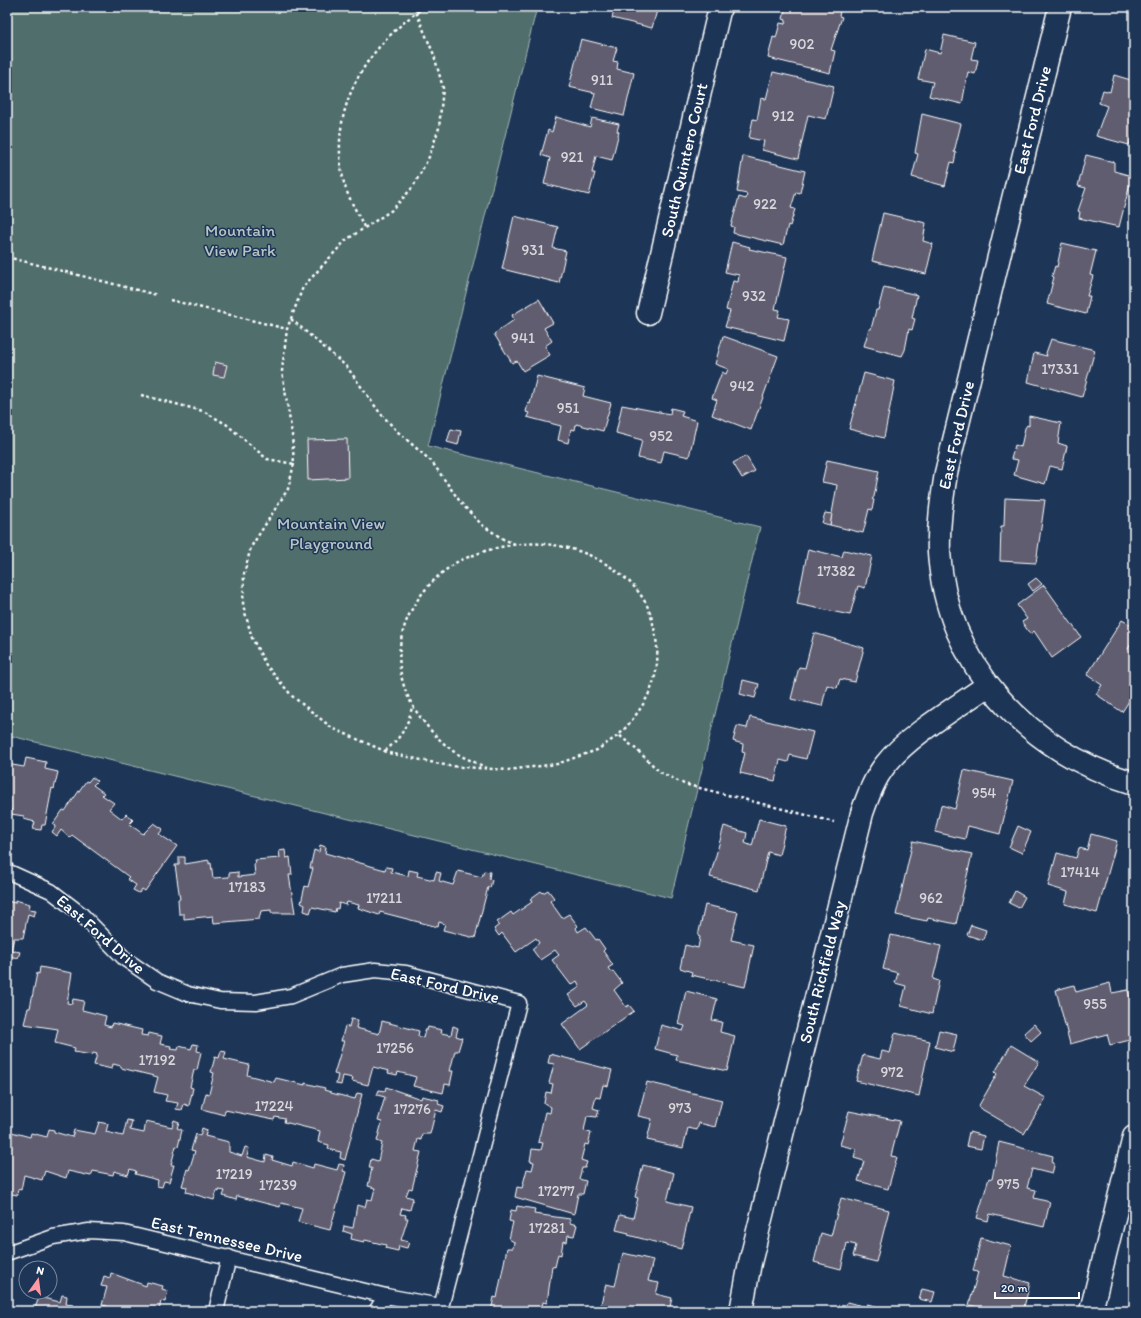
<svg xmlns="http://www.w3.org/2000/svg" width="1141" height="1318" font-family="Itim,sans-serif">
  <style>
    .green { fill: #506e6c; stroke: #a8b6b6 }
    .building { fill: #615d6f; stroke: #fff }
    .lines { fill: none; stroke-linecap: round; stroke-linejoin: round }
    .service-casing { stroke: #fff; stroke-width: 17 }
    .minor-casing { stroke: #fff; stroke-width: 25 }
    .path { stroke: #fff; stroke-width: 2.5; stroke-dasharray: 3 3; stroke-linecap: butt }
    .service { stroke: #1d3557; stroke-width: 14 }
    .minor { stroke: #1d3557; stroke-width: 22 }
    .labels { text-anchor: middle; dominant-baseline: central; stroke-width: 3; stroke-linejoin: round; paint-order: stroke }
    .number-label { font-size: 15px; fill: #d8d6db }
    .street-label { font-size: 17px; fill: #fff; stroke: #1d3557 }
    .park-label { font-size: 17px; fill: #b9c5c4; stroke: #1d3557 }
  </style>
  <rect width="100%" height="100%" fill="#1d3557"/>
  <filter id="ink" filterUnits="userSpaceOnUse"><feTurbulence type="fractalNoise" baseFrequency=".025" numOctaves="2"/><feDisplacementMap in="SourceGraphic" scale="8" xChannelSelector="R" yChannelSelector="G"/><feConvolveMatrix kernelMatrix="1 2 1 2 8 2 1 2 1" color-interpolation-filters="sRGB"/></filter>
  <g filter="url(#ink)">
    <polygon class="green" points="7,7 537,7 428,446 760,527 671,898 7,735"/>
    <g class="building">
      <polygon points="615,7 658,7 652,28 612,18"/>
      <polygon points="786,7 841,7 839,16 842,17 831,50 835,51 830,73 768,58 773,37 776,38 780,23 785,24 786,20 783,19"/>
      <polygon points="944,35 975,42 971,59 978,60 975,74 968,72 962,104 929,96 933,82 918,79 925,49 940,53"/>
      <polygon points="581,39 617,48 613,61 618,62 617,69 634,73 624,116 591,108 595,93 569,87"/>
      <polygon points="773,72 834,86 826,119 808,115 798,159 762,150 764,141 749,138 753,119 757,120 761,98 766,99"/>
      <polygon points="1114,75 1134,81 1134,131 1129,145 1096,136 1107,106 1099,103 1103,90 1110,92"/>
      <polygon points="922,114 961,124 954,152 956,153 954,163 951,162 945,186 912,177 918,154 915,153"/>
      <polygon points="556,117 590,127 592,118 619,124 617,131 619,132 612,160 596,156 592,173 595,173 589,195 544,184 550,158 541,155 548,130 552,132"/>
      <polygon points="1086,155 1114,162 1114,171 1132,176 1119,227 1079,218 1080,212 1078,211 1086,188 1078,186"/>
      <polygon points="743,156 805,171 800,193 796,192 791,208 795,209 790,226 788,225 783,245 733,233 734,227 731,226 739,197 746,199 747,194 737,192"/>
      <polygon points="883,213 926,223 923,241 933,244 926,274 872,261"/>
      <polygon points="514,216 558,227 553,248 566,251 559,283 502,269"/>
      <polygon points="732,242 750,247 749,249 787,257 775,309 780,310 778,317 789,319 784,341 725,327 730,311 726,310 733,281 738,282 739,275 725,272"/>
      <polygon points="1062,243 1096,251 1090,275 1093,276 1087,296 1090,296 1086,314 1047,304 1054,277 1052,276 1055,266 1057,267"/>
      <polygon points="884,287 917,295 912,318 915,319 912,330 909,329 905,350 902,356 864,346 869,329 871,329 876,310 878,310"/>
      <polygon points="539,299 553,323 544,328 552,341 545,346 550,355 523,371 517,361 512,363 494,334 514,320 512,315"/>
      <polygon points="723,336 778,356 751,430 712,415 717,400 712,398 722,372 726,374 728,369 715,364"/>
      <polygon points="1051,339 1095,350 1082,397 1028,382 1034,353 1047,356 1046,353"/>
      <polygon points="215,362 227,365 224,377 213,375"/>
      <polygon points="864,373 895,381 884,438 849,429"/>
      <polygon points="537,376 585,388 583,396 611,403 603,431 576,424 575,430 571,429 568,443 558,440 561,426 527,417 529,413 526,412 528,403 530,404"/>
      <polygon points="622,405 670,414 671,408 683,411 681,416 697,421 689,457 664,451 661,463 638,458 642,440 616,433"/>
      <polygon points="1029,416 1061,423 1058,443 1067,446 1062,469 1050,466 1045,484 1014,475 1018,460 1011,459 1015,445 1021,447 1025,428 1027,425 1029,426"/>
      <polygon points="451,429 461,431 458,445 447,442"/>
      <polygon points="347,439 348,478 308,480 307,440"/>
      <polygon points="746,456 755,471 742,478 733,463"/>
      <polygon points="827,460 879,471 874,497 872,499 874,500 872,510 869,509 863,533 830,525 837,485 822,482"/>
      <polygon points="1005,498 1045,500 1036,563 1000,561 1001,526 1004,526"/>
      <polygon points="825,513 832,514 830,525 822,523"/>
      <polygon points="808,549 842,557 844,550 872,556 865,588 858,586 850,615 797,604"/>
      <polygon points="1036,578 1042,584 1033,591 1028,584"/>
      <polygon points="1044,585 1081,637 1052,658 1034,631 1030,634 1022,622 1027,619 1017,605"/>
      <polygon points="1122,620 1134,627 1134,639 1128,649 1134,652 1134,693 1122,712 1096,694 1102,685 1087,675"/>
      <polygon points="814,633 864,648 855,682 840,679 837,688 827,685 822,706 791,699 799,667 805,668"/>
      <polygon points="743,680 759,684 755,698 740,694"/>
      <polygon points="750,717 813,732 806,759 790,755 788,762 780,760 775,781 740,773 745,753 742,752 743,744 733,741 737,726 747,728"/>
      <polygon points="26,758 46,762 45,769 58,772 54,789 52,788 45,825 42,825 41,830 33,829 35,822 24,819 24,816 11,814 11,809 7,807 7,764 24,767"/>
      <polygon points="964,770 1013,781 1000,834 968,826 965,839 935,832 941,805 955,809"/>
      <polygon points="92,777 97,781 93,785 104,793 102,795 114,803 109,809 122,819 126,814 133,820 129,824 143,834 154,823 163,829 159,834 177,846 145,891 142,889 139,893 133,890 136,885 127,879 129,877 72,835 70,838 61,830 57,836 52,832 56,826 53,824 63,810 65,811 86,781 88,782"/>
      <polygon points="759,819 786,826 779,855 768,852 759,890 710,877 724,826 747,833 745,843 752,846"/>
      <polygon points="1018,826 1031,832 1022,853 1009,847"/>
      <polygon points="1091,834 1117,841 1097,913 1065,904 1068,892 1048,886 1057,853 1076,858 1079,848 1087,850"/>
      <polygon points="913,841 972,854 956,924 928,918 927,921 896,915"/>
      <polygon points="320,845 326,847 325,853 385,870 386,867 392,868 391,872 408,876 409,870 418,872 417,876 434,880 436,872 441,873 439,881 453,885 458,871 482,877 484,871 490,872 489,879 492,880 490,888 488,887 475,938 443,930 445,924 439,922 438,927 380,912 379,915 358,908 359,905 347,902 346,905 339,903 338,909 336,908 335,912 312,907 310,913 304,911 305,905 301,903 305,886 308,887 313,868 310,868 314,850 319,852"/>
      <polygon points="285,850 286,858 290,857 292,875 289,875 295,913 271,913 271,910 261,911 259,919 214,923 213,916 184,919 184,914 179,914 178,899 180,899 175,865 179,865 179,857 185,857 185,864 209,860 209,864 211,863 213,878 229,877 229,873 238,872 238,877 255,875 254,864 256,863 255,860 280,858 279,851"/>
      <polygon points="548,890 554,898 550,901 562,918 569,914 578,926 576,928 578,932 586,927 596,940 598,939 605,949 603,951 613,965 608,968 611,972 613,971 622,983 614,990 626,1007 629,1005 634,1011 580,1049 562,1024 588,1005 585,1001 577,1006 568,995 580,987 577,981 571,985 552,960 559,955 555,950 540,960 532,949 539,943 536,938 516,952 502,933 499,936 494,929 499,925 497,922 511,912 513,915 532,902 530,899 541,891 543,893"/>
      <polygon points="1015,891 1025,897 1019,908 1009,903"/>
      <polygon points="15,900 30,904 29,909 36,910 34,916 28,914 23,938 14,938 11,950 20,952 18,958 9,956 7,966 7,901 15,903"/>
      <polygon points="705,905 738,912 731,940 754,945 745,987 691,975 692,972 680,968 685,945 698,948 700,937 698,936"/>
      <polygon points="971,925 986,930 983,940 967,935"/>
      <polygon points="891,935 941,946 933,979 939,981 932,1014 901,1006 906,986 895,983 898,973 883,969"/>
      <polygon points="40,967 72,973 67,1003 72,1004 73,999 84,1001 82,1010 106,1016 104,1025 111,1027 112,1023 142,1030 141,1035 148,1036 149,1033 162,1036 160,1044 171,1046 170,1049 178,1050 179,1046 191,1049 193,1044 198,1045 197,1051 201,1052 197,1070 194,1070 190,1087 193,1088 189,1106 184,1104 182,1110 176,1109 178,1103 165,1101 167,1095 154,1092 158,1077 121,1068 121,1066 113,1064 112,1069 94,1065 97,1054 93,1053 92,1055 74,1052 75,1048 55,1043 58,1029 24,1024 28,1008 30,1008 37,973 39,974"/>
      <polygon points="1110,983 1112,993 1128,990 1134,1014 1134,1039 1110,1045 1107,1034 1070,1044 1056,990 1074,985 1076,992"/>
      <polygon points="686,991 717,999 712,1020 722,1022 720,1032 735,1036 727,1071 676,1060 677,1055 655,1049 661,1025 683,1031 685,1026 678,1024"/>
      <polygon points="351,1019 358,1020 356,1028 379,1034 382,1021 419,1031 418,1036 423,1038 425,1030 427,1030 428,1027 442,1030 441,1033 451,1035 453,1026 458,1028 456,1036 462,1038 458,1051 455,1051 450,1071 453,1071 450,1085 445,1084 443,1093 413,1086 416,1077 398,1072 397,1075 388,1073 389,1071 373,1067 368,1085 352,1081 353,1078 343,1076 341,1085 336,1084 338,1075 334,1074 344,1041 341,1041 345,1026 349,1027"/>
      <polygon points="1034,1024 1041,1032 1031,1041 1024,1033"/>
      <polygon points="939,1030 957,1034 953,1052 935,1047"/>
      <polygon points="895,1033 930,1041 919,1096 856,1081 863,1055 880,1059 882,1051 890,1053"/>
      <polygon points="1011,1045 1039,1062 1024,1086 1046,1098 1024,1134 978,1107 997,1074 995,1072"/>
      <polygon points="221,1051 226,1052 224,1059 249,1065 247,1075 274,1082 276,1078 305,1085 305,1083 325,1088 324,1090 331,1092 331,1093 355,1099 357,1093 362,1094 345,1160 340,1158 341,1152 328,1149 329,1145 318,1142 320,1131 284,1122 285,1119 275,1117 274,1120 225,1110 224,1115 202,1109 206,1093 209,1094 214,1073 211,1072 215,1057 219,1058"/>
      <polygon points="550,1054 612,1070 608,1086 603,1085 600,1098 596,1097 593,1108 599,1110 597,1117 587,1116 584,1131 591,1133 588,1145 585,1144 581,1160 587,1162 585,1168 582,1168 579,1179 586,1181 583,1194 578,1194 574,1214 515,1197 517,1187 522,1188 527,1169 532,1170 534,1162 530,1161 532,1149 541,1150 543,1143 538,1142 545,1112 550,1113 551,1107 544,1103 546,1092 551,1093 553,1084 549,1083 554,1064 548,1063"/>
      <polygon points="647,1082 722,1100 715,1127 699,1123 697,1130 688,1128 683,1148 647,1140 652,1119 638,1116"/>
      <polygon points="386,1087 421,1099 422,1096 439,1100 438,1104 444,1106 442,1112 436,1110 430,1134 422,1134 421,1140 418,1139 415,1151 421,1152 412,1189 409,1188 406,1196 413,1198 410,1210 402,1208 400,1214 406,1215 405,1218 408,1218 401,1240 409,1242 407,1248 399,1246 398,1251 385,1248 386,1245 365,1240 364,1242 351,1239 352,1234 343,1231 344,1226 353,1228 357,1205 365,1207 367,1199 372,1200 375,1188 368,1186 372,1168 369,1168 371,1159 378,1161 382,1143 377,1141 382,1122 378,1121 385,1097 377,1095 379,1090 385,1091"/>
      <polygon points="849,1111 900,1121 891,1156 897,1157 888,1189 858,1181 864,1161 854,1158 856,1149 840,1145"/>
      <polygon points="127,1120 132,1121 130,1130 144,1133 146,1121 172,1127 174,1120 179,1122 177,1128 182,1130 178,1147 176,1146 171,1165 174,1165 169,1182 164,1181 162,1187 157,1186 158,1180 135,1174 136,1171 130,1169 128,1175 114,1171 113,1175 93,1171 91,1176 68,1171 66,1178 45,1171 42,1180 24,1175 21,1190 18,1189 17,1195 7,1193 7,1123 9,1124 8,1131 30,1137 31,1133 47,1137 49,1129 54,1130 54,1132 72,1137 74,1130 95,1134 99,1122 108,1124 106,1132 123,1136"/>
      <polygon points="202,1128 207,1130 205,1136 229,1142 229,1152 242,1156 245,1147 249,1148 247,1157 265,1162 266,1155 273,1157 272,1160 292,1166 293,1162 313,1168 314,1164 337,1170 339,1164 344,1165 343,1171 346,1172 330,1230 298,1222 302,1208 281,1203 280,1207 237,1196 236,1200 223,1196 225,1191 219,1190 219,1192 217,1191 214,1200 186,1192 187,1187 182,1186 187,1169 189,1170 195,1151 191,1150 196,1134 200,1136"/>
      <polygon points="969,1132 984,1136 981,1149 966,1146"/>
      <polygon points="999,1142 1053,1156 1052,1162 1054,1163 1054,1166 1052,1174 1032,1169 1027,1188 1036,1190 1034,1198 1050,1202 1044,1227 990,1214 988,1221 977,1218 989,1178 992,1179"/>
      <polygon points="643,1165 674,1173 667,1201 691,1207 681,1249 628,1235 629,1233 616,1230 620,1215 633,1218 638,1198 635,1197"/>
      <polygon points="841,1198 889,1210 876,1262 853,1256 856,1245 847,1243 841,1269 814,1262 821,1233 831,1236"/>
      <polygon points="517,1206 535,1209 534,1214 570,1219 570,1223 577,1225 574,1236 568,1235 567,1242 563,1241 561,1255 558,1254 555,1267 552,1266 547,1303 543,1302 541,1311 491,1311 494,1297 497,1298 507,1248 513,1248 514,1242 509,1239 513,1222 509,1221 511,1210 516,1211"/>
      <polygon points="981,1238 1011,1246 1004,1276 1030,1283 1023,1311 994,1311 969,1305 978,1272 973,1271"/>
      <polygon points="623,1253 653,1260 648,1281 659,1283 656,1294 672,1298 669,1311 599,1311 606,1284 615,1286"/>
      <polygon points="111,1273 146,1286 147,1282 163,1286 162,1289 168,1291 165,1302 161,1301 159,1311 105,1311 107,1306 102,1305 107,1287 101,1286 104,1276 110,1278"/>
      <polygon points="922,1289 935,1292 932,1302 919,1299"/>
      <polygon points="62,1295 67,1296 66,1304 73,1305 72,1311 14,1311 15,1307 34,1311 39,1297 60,1302"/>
      <polygon points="847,1302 866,1307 867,1304 896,1311 844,1311"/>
    </g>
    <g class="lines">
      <g class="service-casing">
        <g id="service">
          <polyline points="7,871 51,891 81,914 125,959 157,981 188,994 220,1001 256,1002 291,996 342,975 375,970 406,973 519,1003 440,1311"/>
          <polyline points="7,1253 53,1237 89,1231 124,1233 386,1296 440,1306"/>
          <polyline points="216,1311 229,1257"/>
          <polyline points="376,1311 386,1296"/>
        </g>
      </g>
      <g class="minor-casing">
        <g id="minor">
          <path d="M1060,7L946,473C942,499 938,525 939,552C946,665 1028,752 1134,783"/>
          <polyline points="648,313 720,7"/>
          <path d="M741,1311L750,1263L862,813C868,796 874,779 886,764C909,735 957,707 988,685"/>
          <polyline points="1091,1311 1134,1137"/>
        </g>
      </g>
      <g class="path">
        <polyline points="414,7 434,55 443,88 439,128 429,157 413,187 392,210 346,240 303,287 287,329 282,371 292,434 294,464 288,489 251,547 244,574 243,605 252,638 266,665 292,696 332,728 389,753 449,766 508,770 557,764 597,750 619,735 637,750 660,772 684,784 834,822"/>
        <path d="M364,227C358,213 348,198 344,183C327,109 364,49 424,7"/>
        <polyline points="7,257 157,295"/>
        <polyline points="170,300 287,329"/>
        <polyline points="291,319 347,367 380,413 398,432 432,462 461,503 482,525 503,539 515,544"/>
        <polyline points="141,395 203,411 226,424 267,459 294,464"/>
        <path d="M385,751C400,739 408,726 412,707"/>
        <path d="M487,768C477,763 466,759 456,753C443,744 430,731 421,718C379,663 402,597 457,562C462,559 469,557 474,555C515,539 560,539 599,560C621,572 644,591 651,616C666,668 654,697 619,735"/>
      </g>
      <use href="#service" class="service"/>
      <use href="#minor" class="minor"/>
    </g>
  </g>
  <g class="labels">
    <g class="number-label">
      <text x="802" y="44">902</text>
      <text x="602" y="80">911</text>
      <text x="783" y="116">912</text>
      <text x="572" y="157">921</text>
      <text x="765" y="204">922</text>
      <text x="533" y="250">931</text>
      <text x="754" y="296">932</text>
      <text x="523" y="338">941</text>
      <text x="1060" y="369">17331</text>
      <text x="742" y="386">942</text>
      <text x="568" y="408">951</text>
      <text x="661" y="436">952</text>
      <text x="836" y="571">17382</text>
      <text x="984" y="793">954</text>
      <text x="1080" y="872">17414</text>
      <text x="247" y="887">17183</text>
      <text x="384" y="898">17211</text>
      <text x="931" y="898">962</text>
      <text x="1095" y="1004">955</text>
      <text x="395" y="1048">17256</text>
      <text x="157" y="1060">17192</text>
      <text x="892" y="1072">972</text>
      <text x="274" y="1106">17224</text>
      <text x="680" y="1108">973</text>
      <text x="412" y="1109">17276</text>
      <text x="234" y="1174">17219</text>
      <text x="1008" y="1184">975</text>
      <text x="278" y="1185">17239</text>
      <text x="556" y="1191">17277</text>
      <text x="547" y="1228">17281</text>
    </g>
    <g class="street-label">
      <text transform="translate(1032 120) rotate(-76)">East Ford Drive</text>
      <text transform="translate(684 160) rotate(-77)">South Quintero Court</text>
      <text transform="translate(956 435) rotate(-77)">East Ford Drive</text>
      <text transform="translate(101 934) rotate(41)">East Ford Drive</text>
      <text transform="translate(822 972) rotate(-76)">South Richfield Way</text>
      <text transform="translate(445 985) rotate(13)">East Ford Drive</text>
      <text transform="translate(227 1239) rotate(13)">East Tennessee Drive</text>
    </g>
    <g class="park-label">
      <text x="240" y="230">Mountain<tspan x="240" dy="20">View Park</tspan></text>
      <text x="331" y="523">Mountain View<tspan x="331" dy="20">Playground</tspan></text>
    </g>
  </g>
  <rect width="1141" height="1318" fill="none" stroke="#1d3557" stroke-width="24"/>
  <rect x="12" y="12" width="1117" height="1294" fill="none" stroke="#fff" stroke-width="1.5" filter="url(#ink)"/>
  <g transform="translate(38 1280) rotate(14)"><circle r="19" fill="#1d3557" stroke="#77869a"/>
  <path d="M0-3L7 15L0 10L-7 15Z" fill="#ff9aa2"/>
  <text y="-6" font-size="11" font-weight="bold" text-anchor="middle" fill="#ffffff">N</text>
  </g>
  <path d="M995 1292v6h84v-6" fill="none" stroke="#ffffff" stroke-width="2"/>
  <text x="1001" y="1292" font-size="12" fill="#ffffff" stroke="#1d3557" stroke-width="3" paint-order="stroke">20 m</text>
</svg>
